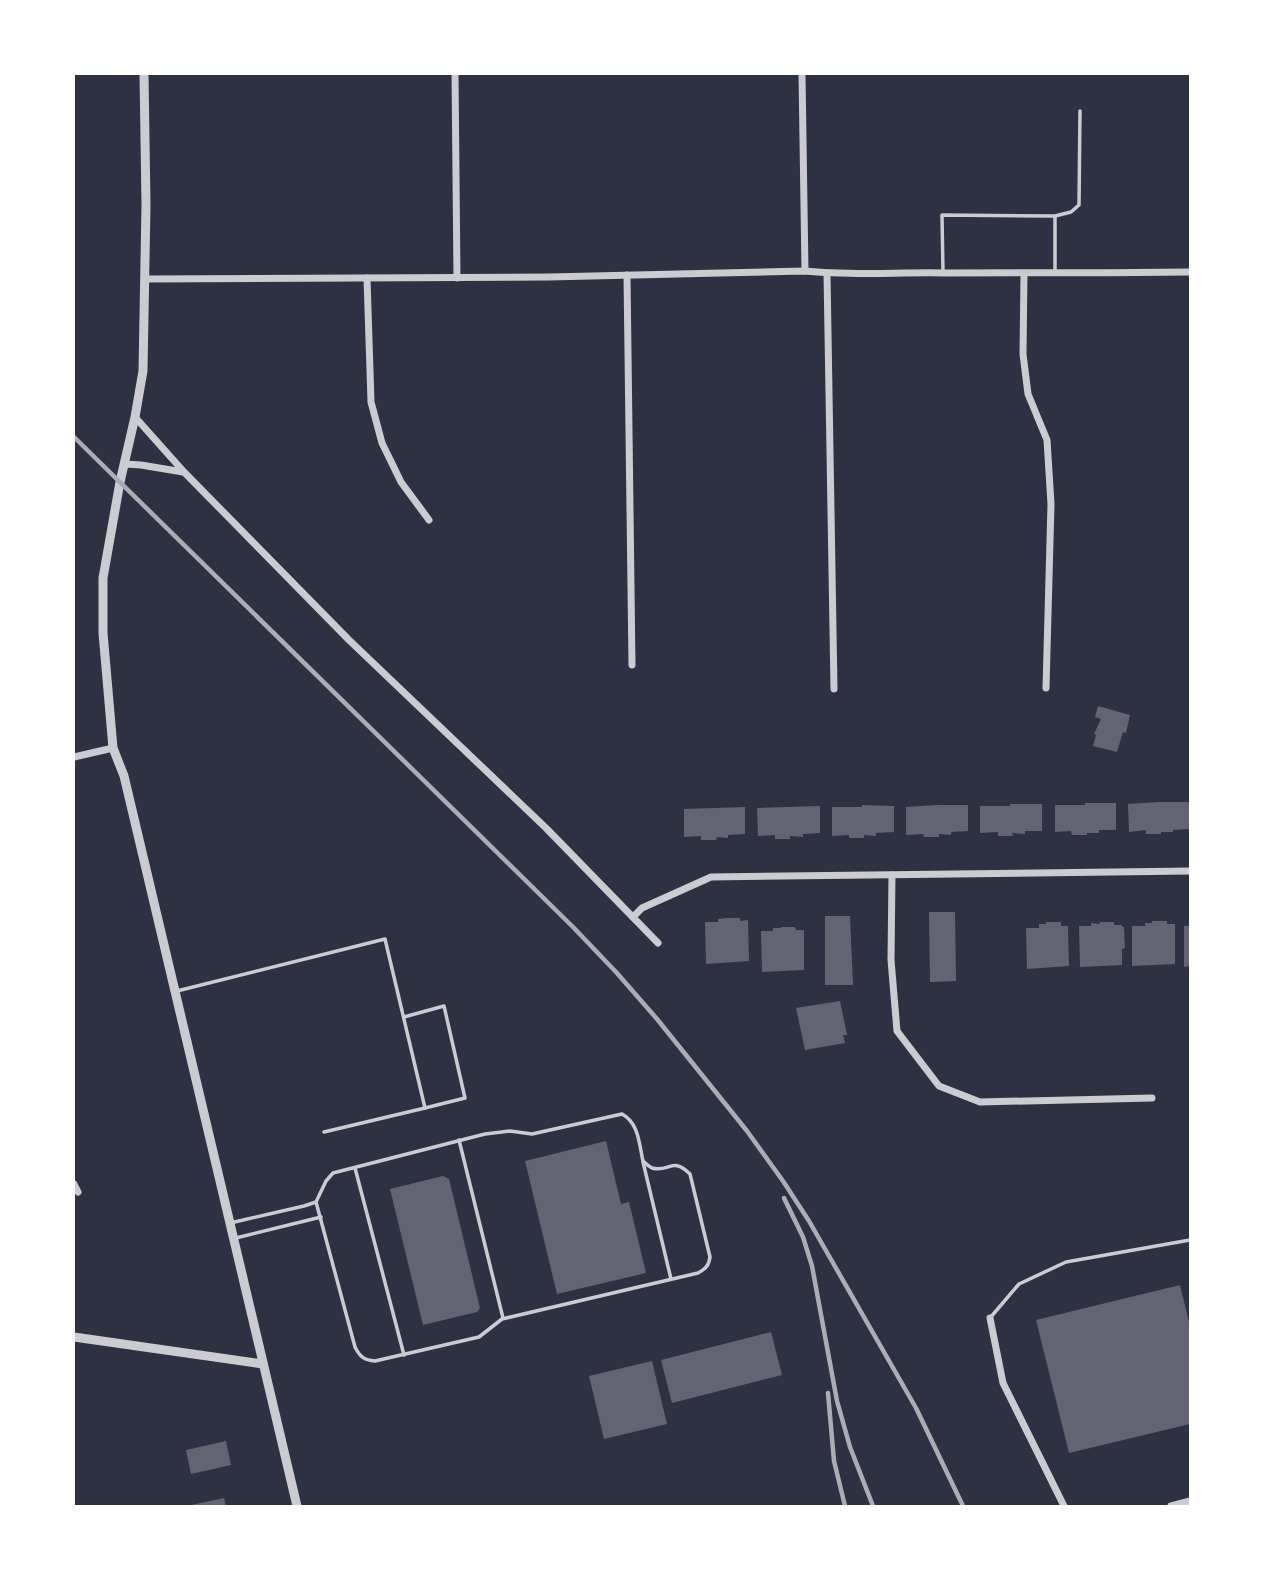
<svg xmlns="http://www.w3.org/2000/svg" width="1264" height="1580" font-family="Ubuntu,sans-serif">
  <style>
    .building { fill: #626471 }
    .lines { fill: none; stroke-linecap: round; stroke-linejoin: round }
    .service { stroke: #caccd0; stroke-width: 3.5 }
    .minor { stroke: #caccd0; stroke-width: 7 }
    .tertiary { stroke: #caccd0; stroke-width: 9 }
    .rail { stroke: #abadb3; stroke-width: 4.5 }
  </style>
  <rect width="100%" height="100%" fill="#2d3142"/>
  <g class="building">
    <polygon points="1098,706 1130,715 1126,733 1123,732 1117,752 1093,746 1096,735 1094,734 1101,719 1095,717"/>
    <polygon points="1159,802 1190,802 1190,829 1173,830 1173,832 1161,832 1161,834 1146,834 1146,830 1129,832 1128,804"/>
    <polygon points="1085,803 1116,803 1116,830 1099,830 1099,833 1087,833 1087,835 1072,835 1071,831 1055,832 1055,805 1085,805"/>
    <polygon points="1010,804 1042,804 1042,831 1025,831 1025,834 1012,833 1013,836 998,836 998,832 980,833 980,806 1010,806"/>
    <polygon points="862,805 894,806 894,832 876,833 876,836 864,835 864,838 849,838 849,835 832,836 832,807 862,807"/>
    <polygon points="937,805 968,805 968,831 951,832 951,835 939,834 939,837 924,837 923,834 906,835 906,807"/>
    <polygon points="820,806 820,833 803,834 803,837 790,836 790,839 775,839 775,835 758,836 757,808"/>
    <polygon points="745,807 745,834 728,835 728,838 717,837 716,840 701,840 701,836 684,837 684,809"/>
    <polygon points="929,912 955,912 956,981 930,982"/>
    <polygon points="825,916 850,916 853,985 825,985"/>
    <polygon points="726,918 740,918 740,921 748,920 749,961 706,964 705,922 718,922 718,919"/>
    <polygon points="1152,921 1167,921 1167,924 1175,924 1175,964 1132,966 1132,926 1145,926 1145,923 1152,923"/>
    <polygon points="1046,922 1061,922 1061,926 1068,926 1069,966 1027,969 1026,928 1039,928 1039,924 1046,924"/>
    <polygon points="1100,922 1114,922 1114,925 1122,925 1122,927 1124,927 1125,948 1122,949 1122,965 1080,967 1079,926 1091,926 1091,923 1099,924"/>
    <polygon points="1184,926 1190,926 1190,966 1184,967"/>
    <polygon points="781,927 795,927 796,930 804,930 804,970 762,972 761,931 773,931 773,928 781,928"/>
    <polygon points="840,1001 847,1035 843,1035 845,1043 805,1050 796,1008"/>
    <polygon points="606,1141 621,1204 629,1202 646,1273 557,1294 525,1161"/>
    <polygon points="443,1176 449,1179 480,1308 477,1312 423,1325 390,1189"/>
    <polygon points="1180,1285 1190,1326 1190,1424 1069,1453 1036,1320"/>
    <polygon points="771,1332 782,1375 672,1403 661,1360"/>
    <polygon points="652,1361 667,1424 604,1439 589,1376"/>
    <polygon points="226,1441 231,1465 191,1474 186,1450"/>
    <polygon points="224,1498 226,1506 191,1506 191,1505"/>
  </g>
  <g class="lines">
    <g class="service">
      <polyline points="1055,216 1071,212 1079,205 1080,111"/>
      <polyline points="943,273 942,215 1055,216 1055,271"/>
      <polyline points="177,991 385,939 425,1108 465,1098 444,1006 404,1017"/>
      <path d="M622,1114C639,1123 639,1144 643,1161C645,1163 650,1167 652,1168C669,1173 672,1156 690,1174L710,1257C709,1266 705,1269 698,1273L502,1319L479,1337L375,1361C364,1360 360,1357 355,1347L316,1202L326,1181L333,1173L485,1134L510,1131L532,1134Z"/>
      <polyline points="324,1132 425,1108"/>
      <polyline points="459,1140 503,1318"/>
      <polyline points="643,1162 671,1279"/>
      <polyline points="355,1168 404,1355"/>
      <polyline points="230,1223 304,1206 316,1202"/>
      <polyline points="236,1238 321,1217"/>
      <polyline points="990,1318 1019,1284 1066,1262 1190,1240"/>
    </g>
    <g class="minor">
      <polyline points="455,74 457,278"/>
      <polyline points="802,74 805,271"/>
      <polyline points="827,274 834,689"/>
      <polyline points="1024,274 1023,354 1028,394 1047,440 1051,504 1046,688"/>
      <polyline points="627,275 632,665"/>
      <polyline points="367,278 371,402 382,443 401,482 429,520"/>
      <path d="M145,279L549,277L805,271C851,276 898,272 944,273C1027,273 1108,273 1190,272"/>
      <polyline points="135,417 184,472 349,640 546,828 658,943"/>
      <polyline points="125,464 141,465 183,472"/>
      <polyline points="74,757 113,748"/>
      <polyline points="892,875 891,960 897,1031 939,1086 980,1102 1152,1098"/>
      <polyline points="633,917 642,908 711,877 1190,871"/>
      <polyline points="74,1184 78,1192"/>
      <polyline points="990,1318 1003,1383 1064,1506"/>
      <polyline points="1171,1506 1190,1501"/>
    </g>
    <g class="tertiary">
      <polyline points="144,74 146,205 143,371 135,417 120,482 103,578 103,633 113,748 124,776 297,1506"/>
      <polyline points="74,1337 263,1364"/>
    </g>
    <g class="rail">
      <polyline points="74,437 573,927 616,972 657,1019 747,1131 783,1181 809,1221 916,1408 963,1506"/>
      <polyline points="784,1198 803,1237 812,1266 837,1401 850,1447 873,1506"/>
      <polyline points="828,1393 834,1461 845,1506"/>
    </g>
  </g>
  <rect width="1264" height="1580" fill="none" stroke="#ffffff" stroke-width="150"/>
</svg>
